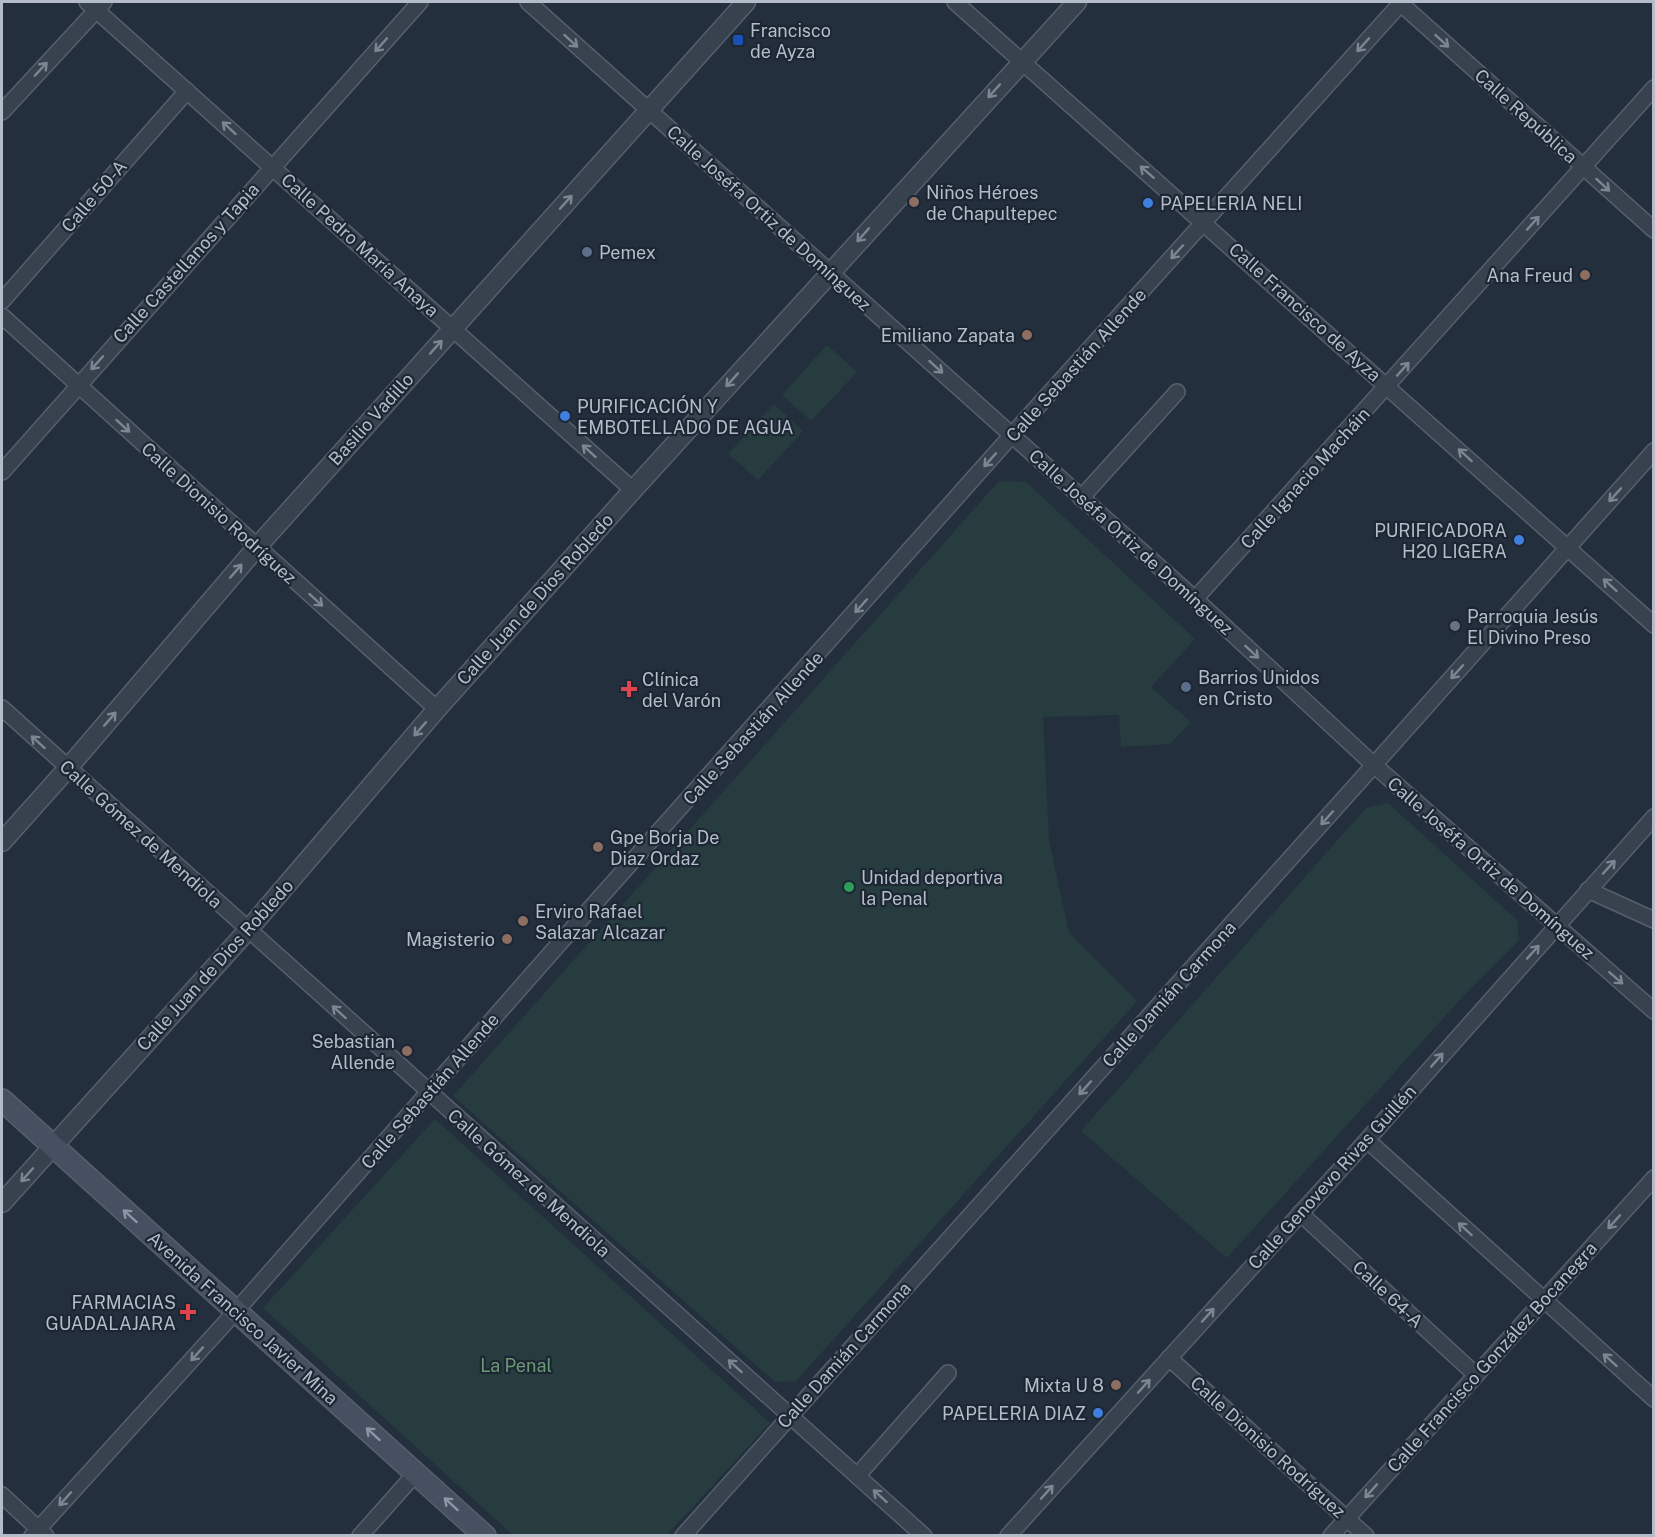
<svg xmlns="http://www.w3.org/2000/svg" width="1655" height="1537" font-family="'Public Sans',sans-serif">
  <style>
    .green { fill: #263c3f }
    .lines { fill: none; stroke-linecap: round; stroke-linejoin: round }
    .minor-casing { stroke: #565f6c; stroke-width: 18 }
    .tertiary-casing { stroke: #565f6c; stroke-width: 21 }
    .secondary-casing { stroke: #565f6c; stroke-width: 24 }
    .minor { stroke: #38414e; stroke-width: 15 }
    .tertiary { stroke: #38414e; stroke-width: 18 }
    .secondary { stroke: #465061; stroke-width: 21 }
    .oneway { stroke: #7c8592 }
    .oneway2 { stroke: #8e96a5 }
    .transit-dot { fill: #1a4fb4; stroke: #1d2633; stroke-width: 2 }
    .education-dot { fill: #8d6e63; stroke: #1d2633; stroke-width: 2 }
    .shop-dot { fill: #3f7fe0; stroke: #1d2633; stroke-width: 2 }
    .service-dot { fill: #5c6f8a; stroke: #1d2633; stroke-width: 2 }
    .worship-dot { fill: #6b7280; stroke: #1d2633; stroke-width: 2 }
    .health-dot { fill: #e0444e; stroke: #1d2633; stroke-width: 2 }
    .leisure-dot { fill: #2e9e5b; stroke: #1d2633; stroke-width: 2 }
    .labels { text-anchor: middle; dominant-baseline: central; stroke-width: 4.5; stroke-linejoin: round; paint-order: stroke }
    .poi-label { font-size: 18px; fill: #b4bcc9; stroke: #1d2633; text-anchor: start }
    .street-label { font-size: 18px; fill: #b4bcc9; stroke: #1d2633 }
    .park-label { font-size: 18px; fill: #6b9a76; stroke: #1d2633 }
  </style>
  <rect width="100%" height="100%" fill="#242f3e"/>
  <g class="green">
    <polygon points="827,345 857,372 811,421 782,395"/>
    <polygon points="774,404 803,431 758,480 728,454"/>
    <polygon points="999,481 1026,482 1195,639 1151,687 1191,722 1170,744 1121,747 1119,715 1043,717 1049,840 1069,933 1137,1001 796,1381 775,1382 453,1096"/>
    <polygon points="1388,803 1517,920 1519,940 1466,993 1227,1258 1081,1131 1366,808"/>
    <polygon points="435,1119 770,1423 667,1535 513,1535 263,1308"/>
  </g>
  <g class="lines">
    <g class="minor-casing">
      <g id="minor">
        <polyline points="87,2 633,490"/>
        <polyline points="528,2 1195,599 1374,765 1654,1011"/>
        <polyline points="955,2 1654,625"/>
        <polyline points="1399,2 1654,230"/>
        <polyline points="2,112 104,2"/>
        <polyline points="2,301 187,91"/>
        <polyline points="2,316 437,709"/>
        <polyline points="2,472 420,2"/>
        <polyline points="1081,498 1177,392"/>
        <polyline points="1195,599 1654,88"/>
        <polyline points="2,708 924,1536"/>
        <polyline points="1588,890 1654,920"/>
        <polyline points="1367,1140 1654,1399"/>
        <polyline points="1300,1213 1476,1375"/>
        <polyline points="1169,1358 1366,1536"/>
        <polyline points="857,1476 948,1373"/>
        <polyline points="2,1495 46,1536"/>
        <polyline points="32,1536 236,1311 588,911 1012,435 1402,2"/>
        <polyline points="360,1536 416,1473"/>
        <polyline points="683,1536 1374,765 1654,451"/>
        <polyline points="1008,1536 1367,1140 1654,817"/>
        <polyline points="1331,1536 1654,1178"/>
      </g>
    </g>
    <g class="tertiary-casing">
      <g id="tertiary">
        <polyline points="2,842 68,768 257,547 746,2"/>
        <polyline points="2,1203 248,930 437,709 633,490 1077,2"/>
      </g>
    </g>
    <g class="secondary-casing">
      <polyline id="secondary" points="2,1100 485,1536"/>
    </g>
    <use href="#minor" class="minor"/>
    <use href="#tertiary" class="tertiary"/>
    <use href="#secondary" class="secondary"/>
  </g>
  <defs><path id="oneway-shaft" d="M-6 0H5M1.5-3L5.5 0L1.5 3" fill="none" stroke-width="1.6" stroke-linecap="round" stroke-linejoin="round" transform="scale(1.5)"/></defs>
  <g class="oneway">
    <use href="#oneway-shaft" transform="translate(571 41) rotate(42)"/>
    <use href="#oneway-shaft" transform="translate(1442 41) rotate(42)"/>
    <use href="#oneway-shaft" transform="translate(381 45) rotate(132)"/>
    <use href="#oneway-shaft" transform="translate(1363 45) rotate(132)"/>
    <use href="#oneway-shaft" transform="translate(41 69) rotate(-47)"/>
    <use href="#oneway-shaft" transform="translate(994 91) rotate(132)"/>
    <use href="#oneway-shaft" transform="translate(229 128) rotate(-138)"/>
    <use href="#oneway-shaft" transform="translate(1147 172) rotate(-139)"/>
    <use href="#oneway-shaft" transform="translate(1603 185) rotate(42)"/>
    <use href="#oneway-shaft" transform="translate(566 202) rotate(-48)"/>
    <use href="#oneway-shaft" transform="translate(1533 223) rotate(-48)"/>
    <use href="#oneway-shaft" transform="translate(863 235) rotate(132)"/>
    <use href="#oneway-shaft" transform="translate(1177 252) rotate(132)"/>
    <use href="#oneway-shaft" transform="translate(436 347) rotate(-48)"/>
    <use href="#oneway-shaft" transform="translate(97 363) rotate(132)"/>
    <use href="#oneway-shaft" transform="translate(936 367) rotate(42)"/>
    <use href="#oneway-shaft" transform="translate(1403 369) rotate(-48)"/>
    <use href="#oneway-shaft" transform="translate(732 380) rotate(132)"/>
    <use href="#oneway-shaft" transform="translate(123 426) rotate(42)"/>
    <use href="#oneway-shaft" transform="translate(589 451) rotate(-138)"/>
    <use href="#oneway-shaft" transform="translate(1465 455) rotate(-138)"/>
    <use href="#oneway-shaft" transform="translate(990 460) rotate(132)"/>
    <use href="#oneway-shaft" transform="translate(1615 495) rotate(132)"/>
    <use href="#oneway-shaft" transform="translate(236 571) rotate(-49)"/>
    <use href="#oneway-shaft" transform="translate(1610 585) rotate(-138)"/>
    <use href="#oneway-shaft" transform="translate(316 600) rotate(42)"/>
    <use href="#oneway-shaft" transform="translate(861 606) rotate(132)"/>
    <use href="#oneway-shaft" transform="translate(1252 652) rotate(43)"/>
    <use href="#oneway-shaft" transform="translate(1457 672) rotate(132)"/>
    <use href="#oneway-shaft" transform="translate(110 719) rotate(-49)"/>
    <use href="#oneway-shaft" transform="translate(420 729) rotate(131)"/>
    <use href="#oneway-shaft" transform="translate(38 742) rotate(-138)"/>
    <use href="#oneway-shaft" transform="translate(1327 818) rotate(132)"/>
    <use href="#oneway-shaft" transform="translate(1609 867) rotate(-48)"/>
    <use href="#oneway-shaft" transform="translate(1533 952) rotate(-48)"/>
    <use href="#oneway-shaft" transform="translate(1616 978) rotate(41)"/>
    <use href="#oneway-shaft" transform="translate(339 1012) rotate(-138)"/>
    <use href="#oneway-shaft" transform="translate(1437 1060) rotate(-49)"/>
    <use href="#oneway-shaft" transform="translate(1085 1088) rotate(132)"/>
    <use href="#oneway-shaft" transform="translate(27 1175) rotate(132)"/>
    <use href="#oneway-shaft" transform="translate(1614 1222) rotate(132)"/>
    <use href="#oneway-shaft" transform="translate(1465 1229) rotate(-138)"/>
    <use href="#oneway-shaft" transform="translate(1208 1315) rotate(-48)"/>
    <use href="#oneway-shaft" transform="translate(197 1354) rotate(132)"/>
    <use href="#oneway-shaft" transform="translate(1610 1360) rotate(-138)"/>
    <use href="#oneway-shaft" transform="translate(735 1366) rotate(-138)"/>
    <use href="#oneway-shaft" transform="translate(1144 1386) rotate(-48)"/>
    <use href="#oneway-shaft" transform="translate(1371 1491) rotate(132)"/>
    <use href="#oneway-shaft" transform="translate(1047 1492) rotate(-48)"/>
    <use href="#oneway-shaft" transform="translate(880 1496) rotate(-138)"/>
    <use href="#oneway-shaft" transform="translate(65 1499) rotate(132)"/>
  </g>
  <g class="oneway2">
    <use href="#oneway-shaft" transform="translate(130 1216) rotate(-138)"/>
    <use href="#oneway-shaft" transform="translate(373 1434) rotate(-138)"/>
    <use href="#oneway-shaft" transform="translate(451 1504) rotate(-138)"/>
  </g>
  <rect class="transit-dot" x="732" y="34" width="12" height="12" rx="3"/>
  <g class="education-dot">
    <circle cx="914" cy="202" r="6"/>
    <circle cx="1585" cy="275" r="6"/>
    <circle cx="1027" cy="335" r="6"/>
    <circle cx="598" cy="847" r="6"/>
    <circle cx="523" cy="921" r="6"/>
    <circle cx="507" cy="939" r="6"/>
    <circle cx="407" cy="1051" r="6"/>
    <circle cx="1116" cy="1385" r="6"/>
  </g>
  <g class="shop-dot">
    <circle cx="1148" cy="203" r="6"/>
    <circle cx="565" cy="416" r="6"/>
    <circle cx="1519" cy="540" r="6"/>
    <circle cx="1098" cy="1413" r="6"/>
  </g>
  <g class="service-dot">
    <circle cx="587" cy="252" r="6"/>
    <circle cx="1186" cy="687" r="6"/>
  </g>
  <circle class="worship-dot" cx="1455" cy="626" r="6"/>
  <g class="health-dot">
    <path d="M626 680h6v6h6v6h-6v6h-6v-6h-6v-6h6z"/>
    <path d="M185 1303h6v6h6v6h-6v6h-6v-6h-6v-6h6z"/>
  </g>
  <circle class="leisure-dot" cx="849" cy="887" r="6"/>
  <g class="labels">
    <g class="poi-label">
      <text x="750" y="30">Francisco<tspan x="750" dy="21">de Ayza</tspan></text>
      <text x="926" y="192">Niños Héroes<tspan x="926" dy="21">de Chapultepec</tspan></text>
      <text x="1160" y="203">PAPELERIA NELI</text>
      <text x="599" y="252">Pemex</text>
      <text x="1573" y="275" text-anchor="end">Ana Freud</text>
      <text x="1015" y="335" text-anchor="end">Emiliano Zapata</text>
      <text x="577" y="406">PURIFICACIÓN Y<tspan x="577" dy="21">EMBOTELLADO DE AGUA</tspan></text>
      <text x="1507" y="530" text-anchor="end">PURIFICADORA<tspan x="1507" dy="21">H20 LIGERA</tspan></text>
      <text x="1467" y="616">Parroquia Jesús<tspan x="1467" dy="21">El Divino Preso</tspan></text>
      <text x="1198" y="677">Barrios Unidos<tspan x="1198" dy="21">en Cristo</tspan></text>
      <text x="642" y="679">Clínica<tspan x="642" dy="21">del Varón</tspan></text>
      <text x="610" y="837">Gpe Borja De<tspan x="610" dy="21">Diaz Ordaz</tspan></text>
      <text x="861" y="877">Unidad deportiva<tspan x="861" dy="21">la Penal</tspan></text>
      <text x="535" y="911">Erviro Rafael<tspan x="535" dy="21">Salazar Alcazar</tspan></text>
      <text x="495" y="939" text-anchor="end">Magisterio</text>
      <text x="395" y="1041" text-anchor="end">Sebastian<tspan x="395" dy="21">Allende</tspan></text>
      <text x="176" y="1302" text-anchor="end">FARMACIAS<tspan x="176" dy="21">GUADALAJARA</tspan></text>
      <text x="1104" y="1385" text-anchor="end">Mixta U 8</text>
      <text x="1086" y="1413" text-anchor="end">PAPELERIA DIAZ</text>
    </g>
    <g class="street-label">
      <text transform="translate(1526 116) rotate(42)">Calle República</text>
      <text transform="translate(94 196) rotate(-49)">Calle 50-A</text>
      <text transform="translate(769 218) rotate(42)">Calle Joséfa Ortiz de Domínguez</text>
      <text transform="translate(360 245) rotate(42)">Calle Pedro María Anaya</text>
      <text transform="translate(186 263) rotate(-48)">Calle Castellanos y Tapia</text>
      <text transform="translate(1305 312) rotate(42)">Calle Francisco de Ayza</text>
      <text transform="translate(1076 365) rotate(-48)">Calle Sebastián Allende</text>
      <text transform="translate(371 419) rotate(-48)">Basilio Vadillo</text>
      <text transform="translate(1305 478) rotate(-48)">Calle Ignacio Macháin</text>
      <text transform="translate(219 513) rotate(42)">Calle Dionisio Rodríguez</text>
      <text transform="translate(1131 542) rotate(42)">Calle Joséfa Ortiz de Domínguez</text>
      <text transform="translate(535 599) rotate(-48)">Calle Juan de Dios Robledo</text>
      <text transform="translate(753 728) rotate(-48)">Calle Sebastián Allende</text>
      <text transform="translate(141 834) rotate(42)">Calle Gómez de Mendiola</text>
      <text transform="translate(1491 868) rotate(41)">Calle Joséfa Ortiz de Domínguez</text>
      <text transform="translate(215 965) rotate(-48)">Calle Juan de Dios Robledo</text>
      <text transform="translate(1169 994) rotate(-48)">Calle Damián Carmona</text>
      <text transform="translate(430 1091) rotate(-49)">Calle Sebastián Allende</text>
      <text transform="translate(1332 1177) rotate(-48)">Calle Genovevo Rivas Guillén</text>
      <text transform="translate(529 1183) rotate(42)">Calle Gómez de Mendiola</text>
      <text transform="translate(1388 1294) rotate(43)">Calle 64-A</text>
      <text transform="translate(243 1318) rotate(42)">Avenida Francisco Javier Mina</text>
      <text transform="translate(844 1355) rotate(-48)">Calle Damián Carmona</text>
      <text transform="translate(1492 1357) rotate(-48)">Calle Francisco González Bocanegra</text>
      <text transform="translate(1268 1447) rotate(42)">Calle Dionisio Rodríguez</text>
    </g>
    <g class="park-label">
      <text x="516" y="1365">La Penal</text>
    </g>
  </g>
  <rect width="1655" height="1537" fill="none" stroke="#b4bcc9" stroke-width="6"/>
</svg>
